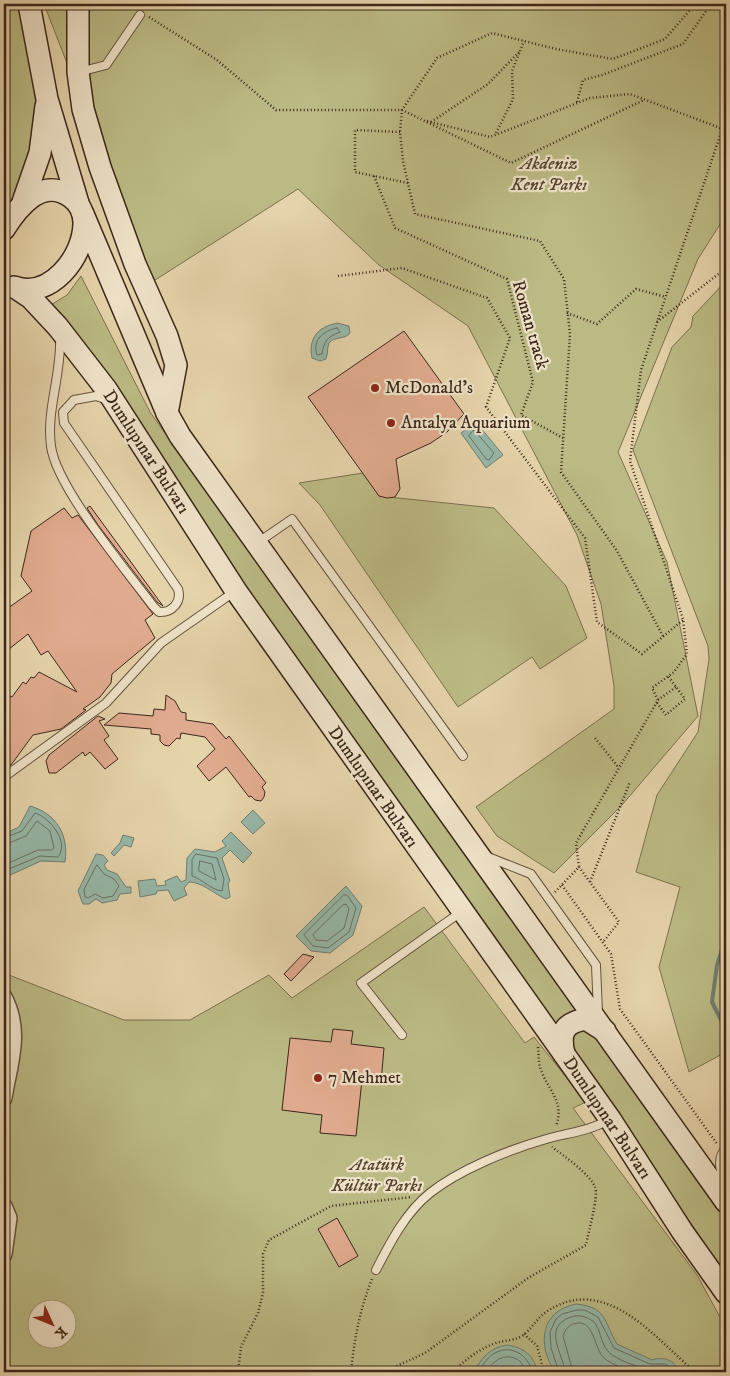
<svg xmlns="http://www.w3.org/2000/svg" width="730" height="1376" font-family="'IM FELL DW Pica',serif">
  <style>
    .green { fill: #bbba84; stroke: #7c7050; fill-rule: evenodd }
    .water { fill: #96b8a9; stroke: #727e70 }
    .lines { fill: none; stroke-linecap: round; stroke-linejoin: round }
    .shore { stroke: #6a7062; stroke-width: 1 }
    .stream { stroke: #727e70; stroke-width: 4 }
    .building { fill: #e0aa8e; stroke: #3d271b }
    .lane-casing { stroke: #67523f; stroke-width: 10 }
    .street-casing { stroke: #67523f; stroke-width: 18 }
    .secondary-casing { stroke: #3d271b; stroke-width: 24 }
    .path { stroke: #3d271b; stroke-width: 2.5; stroke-dasharray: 1 2.5; stroke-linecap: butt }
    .lane { stroke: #eee2c8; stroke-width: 8 }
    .street { stroke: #eee2c8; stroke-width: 15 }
    .secondary { stroke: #eee2c8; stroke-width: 21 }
    .poi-dot { fill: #8f2418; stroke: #eee2c8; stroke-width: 2 }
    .labels { text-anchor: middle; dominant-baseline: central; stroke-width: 4.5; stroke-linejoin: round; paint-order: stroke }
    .park-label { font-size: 18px; font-style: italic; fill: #564430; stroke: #eee2c8 }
    .street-label { font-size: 18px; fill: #3d271b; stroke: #eee2c8 }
    .poi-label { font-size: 18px; fill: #3d271b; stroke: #eee2c8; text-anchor: start }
  </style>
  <rect width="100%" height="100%" fill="#e5d3aa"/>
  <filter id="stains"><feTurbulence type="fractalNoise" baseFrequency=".004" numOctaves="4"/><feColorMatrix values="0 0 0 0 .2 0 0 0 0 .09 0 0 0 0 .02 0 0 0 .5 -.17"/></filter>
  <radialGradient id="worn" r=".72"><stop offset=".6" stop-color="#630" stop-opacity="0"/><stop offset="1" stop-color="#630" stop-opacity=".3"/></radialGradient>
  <g class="green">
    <polygon points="4,4 22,4 39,103 26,180 4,217"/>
    <polygon points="44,4 726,4 726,215 698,259 618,452 667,562 698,716 622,805 554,873 497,836 476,807 614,709 614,686 601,604 577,535 468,326 379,265 298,189 152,282"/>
    <polygon points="81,276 150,412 427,802 580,1009 552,1028 49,306 67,295"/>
    <polygon points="726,281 726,1052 689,1072 659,967 680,887 636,872 657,795 698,732 709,659 708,646 633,450 672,347 691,327 693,316"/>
    <polygon points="363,473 379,496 494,508 566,586 587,638 540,669 532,657 458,707 320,505 299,483"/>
    <path d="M424,907L525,1043L534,1037L586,1102L573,1108L697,1275L726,1328V1372H4V973L124,1020H190L269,975L292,998ZM38,1308H68V1338H38Z"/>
    <polygon points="579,1029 596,1036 726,1217 726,1275 570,1046 570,1038"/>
  </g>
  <g class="water">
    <path d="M337,323L349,326L350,333C345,340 334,336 329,343C327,348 328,354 326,359L320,361L312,358C308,338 318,327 337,323Z"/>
    <polygon points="476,422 503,455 486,468 461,433"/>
    <path d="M30,806C57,814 69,835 65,862L41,861L6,877L4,872V834L19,827Z"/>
    <polygon points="253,810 265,823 253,834 241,822"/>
    <path d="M231,832L252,853L243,863L230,850L222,858L230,881L228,883L230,897L226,899C214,894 202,882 189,882L184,888L187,895L174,901L168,890L157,891L156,894L140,897L138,881L155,879L157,886L166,885L165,881L177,876L181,882L186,880L187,858L195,849L215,852L226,846L222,841Z"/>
    <polygon points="123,835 134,838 131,847 124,845 114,856 111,853 120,843"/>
    <polygon points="96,854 103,855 108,861 104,865 107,870 117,874 126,887 131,887 131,893 120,894 117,900 102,903 96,899 89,904 83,904 78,891"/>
    <polygon points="346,886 362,906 353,935 330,953 311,951 296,936"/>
    <path d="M576,1304C608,1307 604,1323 617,1344L652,1360C663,1356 675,1360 679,1372H555C537,1345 540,1311 576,1304Z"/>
    <path d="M507,1345C523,1347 535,1356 537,1372H473C483,1358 488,1348 507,1345Z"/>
  </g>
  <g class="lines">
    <g class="shore">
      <path d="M337,328L340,332C327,337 324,341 322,354L317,355C312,340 323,331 337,328Z"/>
      <polygon points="474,430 494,453 489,460 486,459 469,436"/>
      <path d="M4,838L22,831L35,813C49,817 70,842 58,857L40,856L4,871"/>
      <polyline points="4,845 26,836 37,821 50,831 54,848 52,850 38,850 4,865"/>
      <path d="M196,854L217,858L224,879L222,891C211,890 202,879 192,876V860Z"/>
      <polygon points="200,861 212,864 216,880 199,871"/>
      <polygon points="97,865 104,874 114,879 119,886 113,896 103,898 95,894 88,898 85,897 84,890"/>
      <polygon points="344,895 347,895 356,908 349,932 328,948 313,946 304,935"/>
      <polygon points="343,905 346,904 349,909 344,928 327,941 316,940 313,935"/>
      <path d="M479,1372C483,1365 487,1357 495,1353C511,1344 529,1355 532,1372"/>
      <path d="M486,1372C494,1359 507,1351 521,1362L526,1372"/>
      <polyline points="559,1372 551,1348 550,1332 556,1319 562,1314 577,1310 585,1310 598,1317 614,1348 650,1364 666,1364 674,1372"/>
      <path d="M565,1372C564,1355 541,1327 571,1317C580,1314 587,1317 594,1322C601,1330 600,1341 607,1350C614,1360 648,1372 660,1369L666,1372"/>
      <path d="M573,1372L563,1336C565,1330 568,1326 573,1324C595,1317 593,1348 604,1358C612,1365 624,1368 633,1372"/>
    </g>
    <polyline class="stream" points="726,937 717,965 712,1002 726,1030"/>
  </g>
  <g class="building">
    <polygon points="404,331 464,414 447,432 431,443 396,459 400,489 395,497 387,498 379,496 308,397"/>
    <polygon points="90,506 163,606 157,602 98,525 87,508"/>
    <polygon points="64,508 72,518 78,515 153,614 145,620 155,638 112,674 111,683 100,697 83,709 86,710 61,729 33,735 11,765 4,762 4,701 8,695 12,697 23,682 26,684 31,677 34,678 39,672 77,692 48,651 41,655 28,634 4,653 4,611 32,591 21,576 31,531"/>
    <polygon points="166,695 175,701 181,712 186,713 186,720 213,724 226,739 229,736 266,783 262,787 265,792 264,797 261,801 255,800 251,796 249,797 226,767 209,781 197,766 215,749 205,737 181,733 180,739 177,738 169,746 164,745 160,741 160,735 151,734 151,729 104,725 119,713 153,716 154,709 165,710"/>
    <polygon points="98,716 105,719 99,721 109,736 104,740 118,759 105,769 90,752 85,756 83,752 56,773 49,773 46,761 49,755"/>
    <polygon points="303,954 314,957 291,981 284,974"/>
    <polygon points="333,1029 353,1031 351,1044 384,1048 381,1082 362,1080 356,1136 320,1133 322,1115 282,1110 290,1038 331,1042"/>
    <polygon points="337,1218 358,1256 339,1267 318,1229"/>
  </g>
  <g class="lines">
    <g class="lane-casing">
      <g id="lane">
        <polyline points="79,72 106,65 140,15"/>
        <path d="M60,337C62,373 46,410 51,446C56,487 126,570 153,606L159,612C172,613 182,602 178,589L64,423L63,412L74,400L96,396L108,400"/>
        <polyline points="257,543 292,519 463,756"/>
        <polyline points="4,777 106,703 161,643 234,592"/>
        <polyline points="488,857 531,874 596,965 598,1013"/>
        <polyline points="402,1035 361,983 461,912"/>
        <path d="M725,1187C722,1176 715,1157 726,1149"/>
        <path d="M376,1270C390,1243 405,1213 430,1193C459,1170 508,1150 543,1140C565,1133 588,1132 608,1120"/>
      </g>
    </g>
    <g class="street-casing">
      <g id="street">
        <path d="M4,997C22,1031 10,1062 4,1098"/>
        <polyline points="4,1206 9,1218 4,1254"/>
      </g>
    </g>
    <g class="secondary-casing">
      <g id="secondary">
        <polyline points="29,4 47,99 78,203"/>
        <polyline points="78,4 78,72 83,109 100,167 135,264 167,336 176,365 167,413"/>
        <polyline points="23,202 40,153 46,106"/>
        <polyline points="83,214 167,413 180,436 726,1202"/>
        <path d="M4,229C18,207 42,176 71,197C79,203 84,213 84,223C84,257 50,300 14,287"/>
        <polyline points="16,288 31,298 58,327 106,389 236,591 610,1119 682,1231 726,1293"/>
        <path d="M564,1054C559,1032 564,1023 586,1019L605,1031"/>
      </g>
    </g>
    <g class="path">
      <polyline points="149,17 217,60 276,110 402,110 511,163 644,100"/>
      <polyline points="577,102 583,80 602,75 683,44 711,4"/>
      <polyline points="427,121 490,137 590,98 630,94 723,129"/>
      <polyline points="431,122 488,84 520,51"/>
      <polyline points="400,132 355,130 355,172 408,183"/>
      <polyline points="496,133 513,99 512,71 524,41"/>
      <polyline points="374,176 395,228 507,279 533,382 521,415 563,438"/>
      <polyline points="338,276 402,268 487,298 510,338 486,407 585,538 597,622 642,654 683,620"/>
      <polyline points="567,313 597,324 636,289 666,297"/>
      <polyline points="657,322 726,268"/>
      <polyline points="663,636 617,551 561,472 570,334 564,279 540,241 415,214 403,161 400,132 402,110 437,58 492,33 556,49 613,59 665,39 695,4"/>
      <polyline points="658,700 676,687"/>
      <polyline points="657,703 666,715 685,699 668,676"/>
      <polyline points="595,738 619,768"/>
      <polyline points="579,867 619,922 603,942"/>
      <polyline points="590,882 630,782"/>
      <polyline points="562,885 611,954 620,1009 718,1145"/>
      <polyline points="555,892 579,867 576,843 658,700 652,688 674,672 687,654 683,619 630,461 641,370 726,118"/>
      <path d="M538,1047C539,1055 538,1062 541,1070C548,1090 565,1102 556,1126"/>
      <polyline points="524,1334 537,1346 544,1372"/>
      <polyline points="238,1372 241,1347 258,1313 263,1293 263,1254 269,1240 331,1206 412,1197"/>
      <path d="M351,1372C354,1340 360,1309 372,1279"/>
      <polyline points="351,1372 359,1372"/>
      <path d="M384,1372L425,1353L528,1278L586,1245C588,1233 599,1196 595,1187C590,1174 564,1156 552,1147"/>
      <path d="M452,1372C466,1360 478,1349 496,1343C505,1340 513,1341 522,1336C531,1330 537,1318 546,1312C605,1272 655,1338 695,1372"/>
    </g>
    <use href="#lane" class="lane"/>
    <use href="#street" class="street"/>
    <use href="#secondary" class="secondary"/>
  </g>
  <g class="poi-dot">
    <circle cx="375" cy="388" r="5"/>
    <circle cx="391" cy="423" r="5"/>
    <circle cx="318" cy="1078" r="5"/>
  </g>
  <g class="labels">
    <g class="park-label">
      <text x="549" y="164">Akdeniz<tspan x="549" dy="21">Kent Parkı</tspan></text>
      <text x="377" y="1165">Atatürk<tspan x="377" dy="21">Kültür Parkı</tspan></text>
    </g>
    <g class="street-label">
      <text transform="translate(530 325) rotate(74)">Roman track</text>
      <text transform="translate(146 452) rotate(57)">Dumlupınar Bulvarı</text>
      <text transform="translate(373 787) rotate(55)">Dumlupınar Bulvarı</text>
      <text transform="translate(607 1118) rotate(56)">Dumlupınar Bulvarı</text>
    </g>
    <g class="poi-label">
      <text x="385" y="388">McDonald's</text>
      <text x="401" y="423">Antalya Aquarium</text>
      <text x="328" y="1078">7 Mehmet</text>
    </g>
  </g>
  <rect width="730" height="1376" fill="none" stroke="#e5d3aa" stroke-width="20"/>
  <rect x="5" y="5" width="720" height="1366" fill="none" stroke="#3d271b" stroke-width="2.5"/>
  <rect x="10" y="10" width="710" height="1356" fill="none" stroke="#3d271b"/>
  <g transform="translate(52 1324) rotate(134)"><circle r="24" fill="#eee2c8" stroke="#a79783"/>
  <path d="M0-4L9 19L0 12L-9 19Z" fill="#8f2418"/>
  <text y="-8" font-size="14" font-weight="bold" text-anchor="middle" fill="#3d271b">K</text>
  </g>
  <rect width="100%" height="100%" filter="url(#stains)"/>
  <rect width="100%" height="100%" fill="url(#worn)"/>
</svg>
